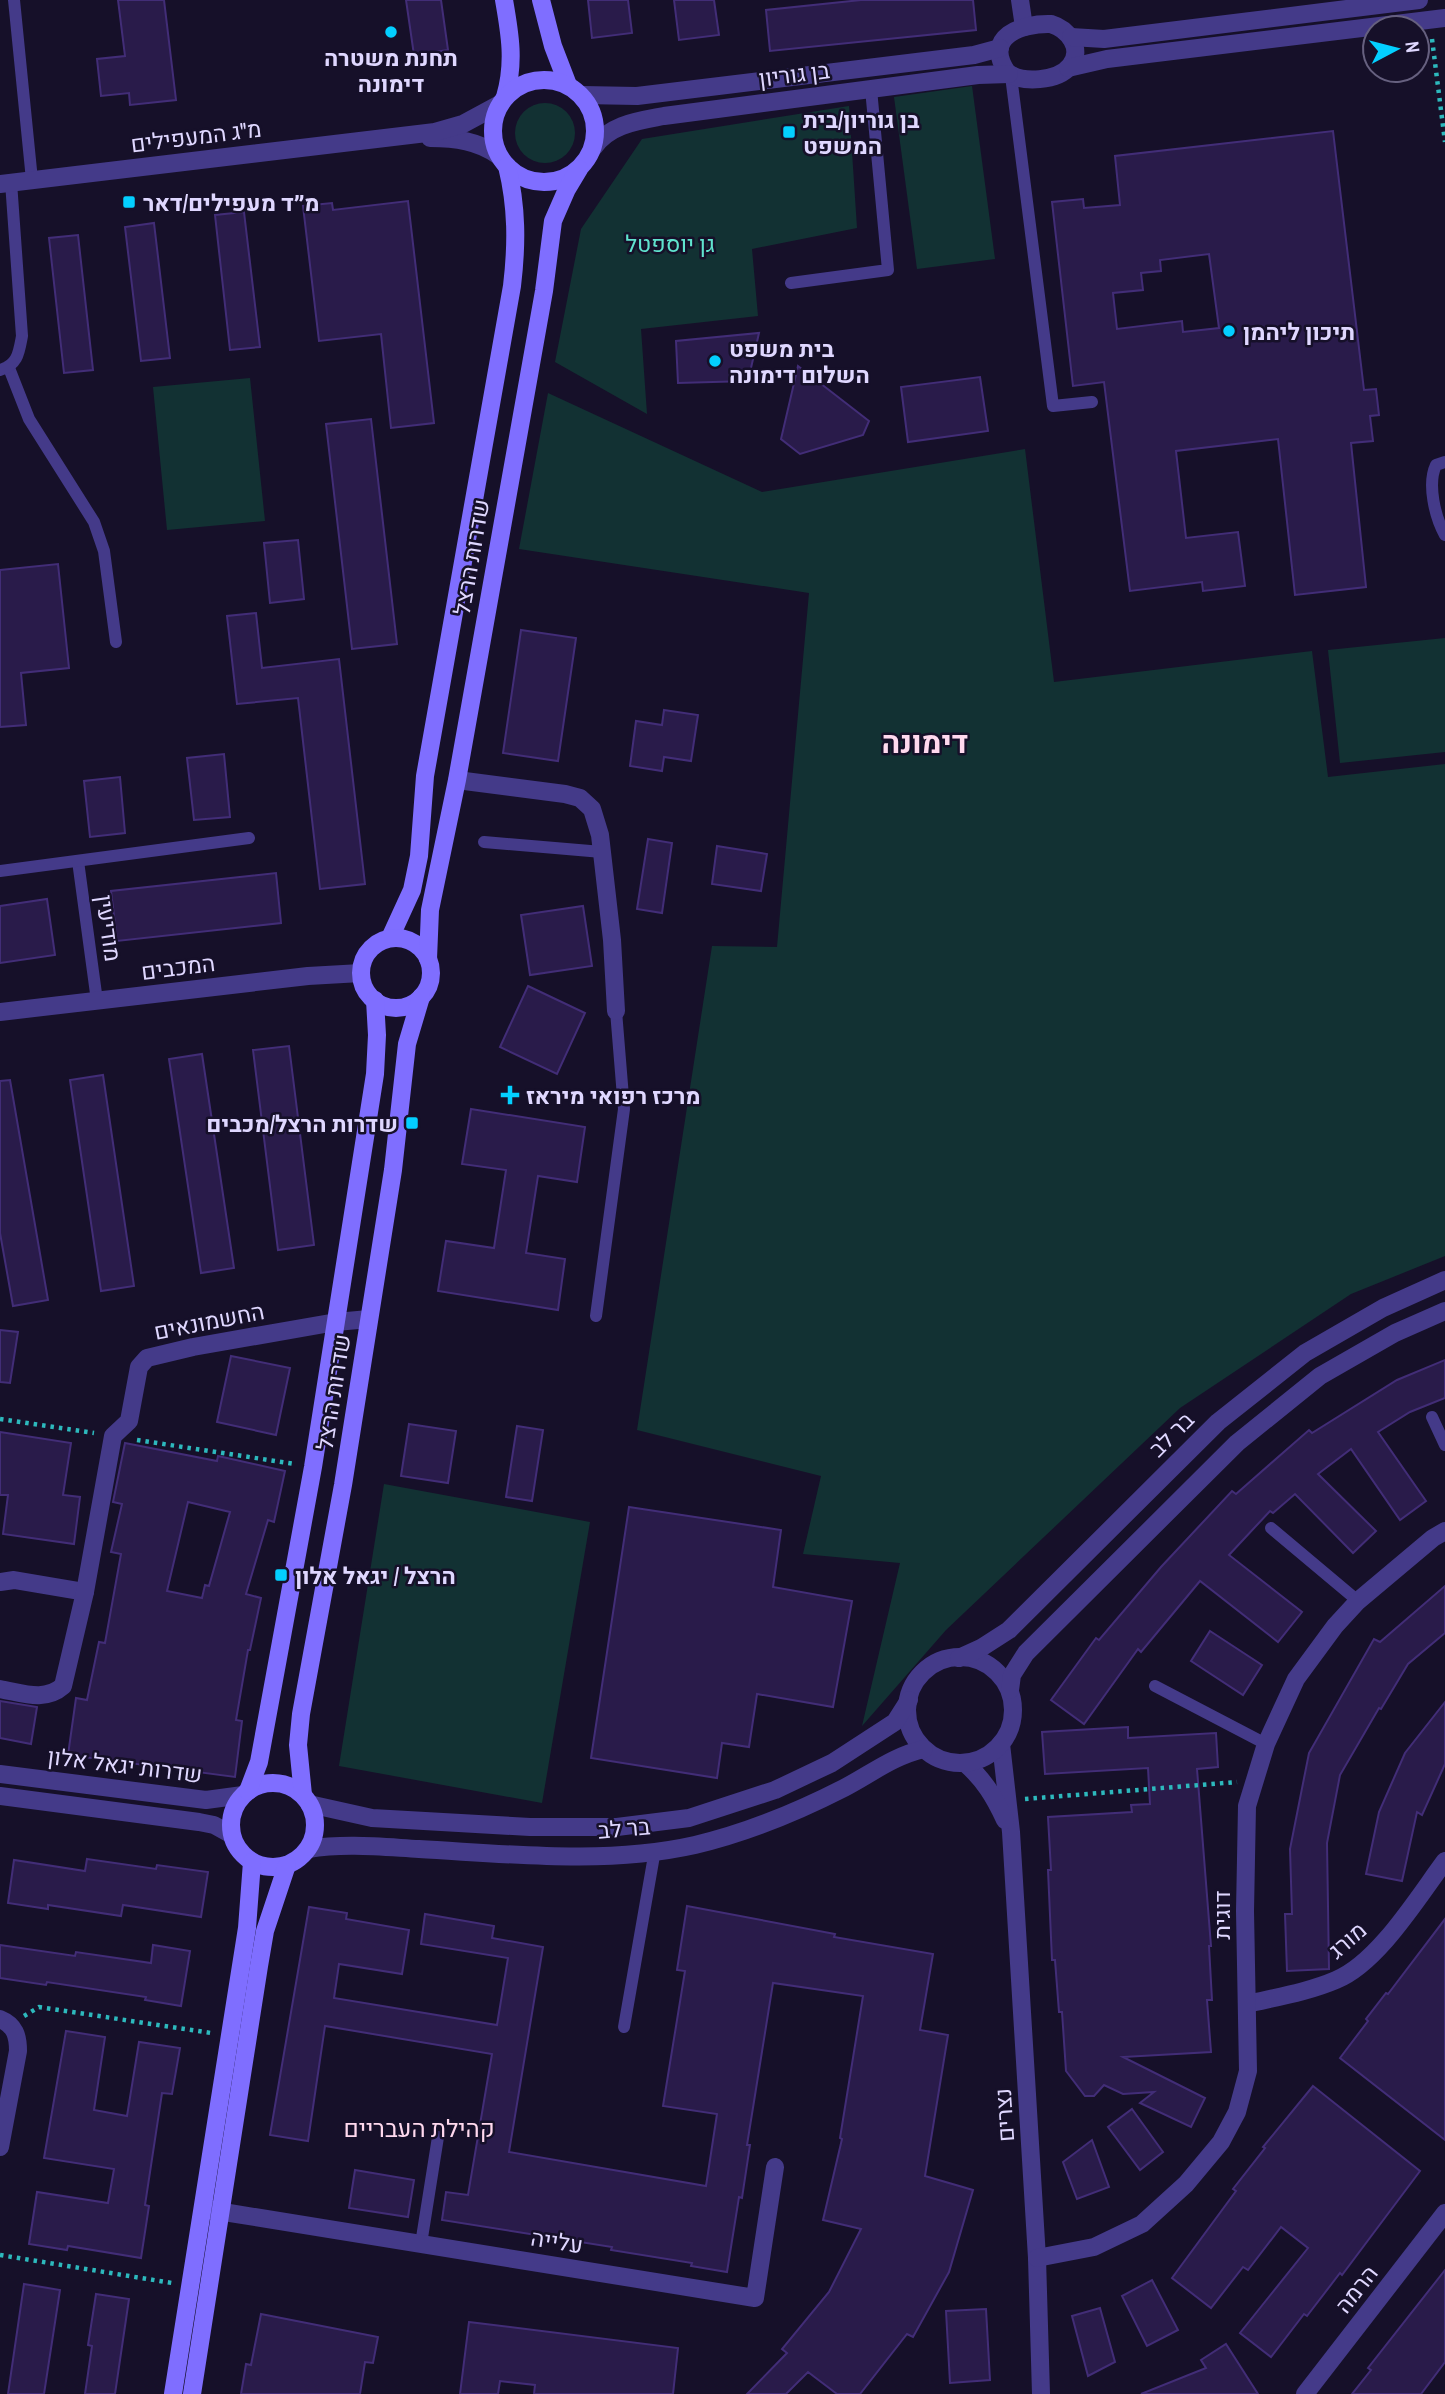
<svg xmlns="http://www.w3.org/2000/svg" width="1445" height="2394" font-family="'Archivo Narrow',Heebo,sans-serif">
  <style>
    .green { fill: #123133 }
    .building { fill: #291b4a; stroke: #422d77; stroke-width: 2; fill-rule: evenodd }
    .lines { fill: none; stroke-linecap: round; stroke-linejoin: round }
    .path { stroke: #2db9bd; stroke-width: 4.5; stroke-dasharray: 3.5 5; stroke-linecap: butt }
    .service { stroke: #443a89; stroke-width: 12 }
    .minor { stroke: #443a89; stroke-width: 18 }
    .tertiary { stroke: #443a89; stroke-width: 18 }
    .secondary { stroke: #7f6eff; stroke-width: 18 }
    .poi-dot { fill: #03cfff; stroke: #161029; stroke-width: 2.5 }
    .labels { text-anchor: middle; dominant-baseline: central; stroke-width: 5; stroke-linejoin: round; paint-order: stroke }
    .poi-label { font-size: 23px; font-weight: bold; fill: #dfd7ff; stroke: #161029; text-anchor: start }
    .street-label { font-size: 23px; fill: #dfd7ff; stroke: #161029 }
    .park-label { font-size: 23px; fill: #60e3ce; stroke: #161029 }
    .neighbourhood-label { font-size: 24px; fill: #ffd9ee; stroke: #161029 }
    .district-label { font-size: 30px; font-weight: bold; fill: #ffd9ee; stroke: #161029 }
  </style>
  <rect width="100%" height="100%" fill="#161029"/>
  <g class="green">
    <polygon points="972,86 995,259 917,269 894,97"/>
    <circle cx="545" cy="133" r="30"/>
    <polygon points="849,106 857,228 752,249 758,316 641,329 647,414 555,362 581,229 642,139"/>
    <polygon points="250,378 265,521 167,530 153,387"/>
    <polygon points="548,393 762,492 1025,449 1054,682 1312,651 1328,777 1445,764 1445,1256 1351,1294 1180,1408 946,1630 862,1726 900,1563 803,1554 821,1476 637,1430 712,946 777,947 809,593 519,549"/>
    <polygon points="1445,638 1445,752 1340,763 1328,650"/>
    <polygon points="384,1484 590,1522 542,1803 339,1766"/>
  </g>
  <g class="building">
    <polygon points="118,0 164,0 176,100 130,105 129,93 101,96 97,59 125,56"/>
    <polygon points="406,0 441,0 448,50 414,55"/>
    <polygon points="588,0 628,0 632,33 592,38"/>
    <polygon points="674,0 714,0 719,35 679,40"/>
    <polygon points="861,0 973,0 976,30 770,51 766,10"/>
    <path d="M1333,131L1364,390L1376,389L1379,415L1370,416L1373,441L1351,443L1366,587L1295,595L1278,439L1176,451L1186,538L1238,532L1245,586L1203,591L1202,582L1130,591L1104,382L1073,386L1052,202L1083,199L1084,208L1120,205L1115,156ZM1209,254L1219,328L1183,332L1182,321L1117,329L1113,293L1143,290L1141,273L1161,271L1160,260Z"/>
    <polygon points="408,201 434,423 391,428 381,334 319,341 303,206 332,203 333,210"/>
    <polygon points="244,212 260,347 230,350 215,215"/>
    <polygon points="154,223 170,358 141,361 125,227"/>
    <polygon points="78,235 93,370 64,373 49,238"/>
    <polygon points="759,333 748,381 678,383 676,341"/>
    <polygon points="798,366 869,421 863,435 800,454 781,439"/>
    <polygon points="980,377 988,431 908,442 901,387"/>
    <polygon points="371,419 397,644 352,649 326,424"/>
    <polygon points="298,540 304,599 270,603 264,543"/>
    <polygon points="58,564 69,668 21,673 26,725 0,727 0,570"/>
    <polygon points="256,613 262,668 339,659 365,884 320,889 298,698 237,704 227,616"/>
    <polygon points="521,630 576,638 558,761 503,753"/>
    <polygon points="664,710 698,715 691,761 664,757 662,771 630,766 636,721 662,725"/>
    <polygon points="224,754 230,817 194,820 187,758"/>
    <polygon points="120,777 125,833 90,837 84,781"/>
    <polygon points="648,839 672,843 662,913 637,909"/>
    <polygon points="717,846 767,854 761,891 712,884"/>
    <polygon points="276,873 281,923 117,941 111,891"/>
    <polygon points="47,899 55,955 0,963 0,906"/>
    <polygon points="583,906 592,966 530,975 521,915"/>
    <polygon points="528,986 585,1013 557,1074 500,1047"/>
    <polygon points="289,1046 314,1245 278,1250 253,1050"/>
    <polygon points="202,1054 234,1268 201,1273 169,1059"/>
    <polygon points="103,1075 134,1286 101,1291 70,1080"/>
    <polygon points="10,1080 48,1300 13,1306 0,1233 0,1081"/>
    <polygon points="471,1109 585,1127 577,1182 538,1176 526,1253 565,1259 558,1310 438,1291 446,1241 494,1248 506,1170 462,1164"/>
    <polygon points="0,1330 18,1332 10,1383 0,1382"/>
    <polygon points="231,1356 290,1368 276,1435 217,1422"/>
    <polygon points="1445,1360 1445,1398 1410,1412 1378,1432 1426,1501 1400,1520 1351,1449 1318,1474 1376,1531 1353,1553 1295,1494 1273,1513 1270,1511 1229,1555 1302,1612 1278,1642 1200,1581 1141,1652 1138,1649 1084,1724 1051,1700 1096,1638 1099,1640 1161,1567 1232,1491 1236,1494 1309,1430 1312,1433 1397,1380"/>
    <polygon points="409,1424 456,1431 448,1483 401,1476"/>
    <polygon points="517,1426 543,1430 532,1501 506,1497"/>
    <polygon points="0,1432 71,1443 63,1495 80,1497 74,1544 3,1534 8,1495 0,1495"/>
    <path d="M125,1443L217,1461L218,1456L285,1471L274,1522L268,1520L246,1594L261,1598L250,1650H248L236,1720L242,1721L235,1777L68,1755L76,1698L87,1700L99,1642L105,1643L121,1554L111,1552L122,1504L113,1502ZM188,1502L230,1512L209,1586L205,1585L202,1598L167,1591Z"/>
    <polygon points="629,1507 781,1530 773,1587 852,1601 833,1707 757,1694 749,1747 722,1743 717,1778 591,1758"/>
    <polygon points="1445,1586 1445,1633 1408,1664 1381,1709 1379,1708 1340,1775 1327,1843 1329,1969 1287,1971 1285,1914 1292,1914 1290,1849 1309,1753 1374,1639 1380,1642"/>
    <polygon points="1210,1631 1262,1665 1243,1695 1191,1661"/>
    <polygon points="0,1701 37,1707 31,1744 0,1738"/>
    <polygon points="1445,1702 1445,1764 1422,1815 1417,1812 1402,1881 1366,1874 1379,1812 1405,1753"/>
    <polygon points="1128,1727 1128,1738 1216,1733 1218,1767 1197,1769 1211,1946 1209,1946 1212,2000 1207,2000 1211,2052 1123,2057 1205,2098 1191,2127 1140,2103 1154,2092 1123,2094 1104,2085 1094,2096 1085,2096 1066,2071 1062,2012 1059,2012 1055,1960 1052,1960 1048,1870 1051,1870 1048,1817 1132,1812 1131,1805 1150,1804 1148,1768 1045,1774 1042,1732"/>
    <polygon points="87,1859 156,1869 157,1865 208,1872 201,1917 123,1905 121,1916 48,1905 48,1909 8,1903 14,1860 85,1871"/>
    <polygon points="687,1906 835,1934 834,1937 933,1954 920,2030 948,2035 925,2176 973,2190 949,2272 913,2337 907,2334 860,2394 837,2394 808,2372 786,2394 747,2394 787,2353 782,2349 829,2292 861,2229 823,2220 842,2139 840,2138 863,1996 773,1983 747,2145 750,2145 742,2198 739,2197 727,2272 691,2266 692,2263 611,2250 612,2247 442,2220 446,2192 468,2195 492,2054 325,2026 308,2141 270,2135 309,1907 347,1913 346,1919 409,1930 402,1974 339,1964 334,1998 497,2025 508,1958 421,1944 425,1914 494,1926 492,1938 543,1947 509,2152 706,2186 717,2114 663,2106 685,1971 677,1970"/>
    <polygon points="1445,1919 1445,2140 1340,2058 1368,2021 1366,2019 1386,1993 1388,1994"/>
    <polygon points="0,1945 75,1956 76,1952 151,1963 153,1945 190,1951 181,2006 145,2000 146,1997 47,1982 46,1985 0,1978"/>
    <polygon points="66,2031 105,2037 94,2110 127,2116 139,2042 180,2048 172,2094 162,2093 145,2205 149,2206 141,2258 68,2246 67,2250 29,2244 37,2192 108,2203 114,2169 44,2158"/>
    <polygon points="1313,2086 1420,2171 1342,2275 1340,2273 1307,2316 1304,2314 1271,2357 1240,2333 1308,2248 1281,2227 1248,2270 1243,2267 1211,2308 1172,2278 1236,2191 1233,2189 1265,2148 1263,2147"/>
    <polygon points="1132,2109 1163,2152 1140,2170 1108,2127"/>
    <polygon points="1092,2140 1109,2187 1077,2199 1063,2162"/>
    <polygon points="355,2170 414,2180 408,2217 349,2208"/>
    <polygon points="1445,2270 1445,2362 1421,2394 1352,2394 1371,2370 1368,2368"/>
    <polygon points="1152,2280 1178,2330 1147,2346 1122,2296"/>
    <polygon points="24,2284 60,2290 44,2394 8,2394"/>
    <polygon points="96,2294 129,2299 115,2394 85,2394 92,2346 88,2345"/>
    <polygon points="1100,2308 1115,2362 1088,2376 1072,2316"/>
    <polygon points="986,2309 990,2380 950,2383 946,2311"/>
    <polygon points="261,2314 378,2337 373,2363 365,2362 360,2394 241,2394 246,2364 251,2365"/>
    <polygon points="469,2322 678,2348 673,2394 534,2394 535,2385 500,2381 498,2394 460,2394"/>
    <polygon points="1226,2344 1258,2394 1141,2394 1206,2368 1201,2360"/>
  </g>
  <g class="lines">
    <g class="path">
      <polyline points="1432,39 1445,142"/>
      <polyline points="0,1419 94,1433"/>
      <polyline points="137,1440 295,1464"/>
      <polyline points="1025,1799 1237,1782"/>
      <polyline points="24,2016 39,2007 211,2033"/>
      <polyline points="0,2255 172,2283"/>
    </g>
    <g class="service">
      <polyline points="14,0 32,180"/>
      <polyline points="1011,76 1053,406 1092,402"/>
      <polyline points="791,283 888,270 871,89"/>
      <polyline points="9,368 29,419 94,522 104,551 116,642"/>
      <path d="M0,370C18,365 19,352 22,336L11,182"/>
      <path d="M1445,462L1436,465C1427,484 1435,517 1445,535"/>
      <polyline points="484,842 602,852"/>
      <polyline points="78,861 97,1001"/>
      <polyline points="0,871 249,838"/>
      <polyline points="596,1316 624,1109 616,1011"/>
      <polyline points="1432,1417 1445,1445"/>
      <polyline points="1271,1528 1358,1601"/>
      <polyline points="1155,1686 1266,1744"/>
      <polyline points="624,2027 655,1850"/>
      <polyline points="421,2244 438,2137"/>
    </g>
    <g class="minor">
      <polyline points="1020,0 1024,27"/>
      <polyline points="457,780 565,794 580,798 592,809 600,835 612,940 616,1011"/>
      <polyline points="0,1012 308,976 361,973"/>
      <polyline points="0,1582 14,1580 85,1592"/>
      <path d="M0,1689C23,1693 45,1702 63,1686L85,1592L113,1436L129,1421L139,1367L147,1358L193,1347L336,1322L369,1319"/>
      <polyline points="1001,1744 1011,1832 1037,2258 1041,2394"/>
      <path d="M965,1763C984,1780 994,1796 1005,1820"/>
      <path d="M1247,2004C1277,1997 1308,1992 1336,1980C1378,1963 1418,1897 1445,1861"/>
      <path d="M0,2019C15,2025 18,2036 18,2051L0,2147"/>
      <polyline points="205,2209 755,2298 775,2167"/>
      <polyline points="1037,2258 1094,2247 1142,2224 1186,2184 1221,2142 1237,2112 1248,2071 1245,1911 1247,1806 1266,1744 1296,1679 1335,1626 1358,1601 1433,1538 1445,1531"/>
      <polyline points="1305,2394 1445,2213"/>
    </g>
    <g class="tertiary">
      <path d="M1051,24C1068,29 1084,49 1070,66C1058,81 1022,84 1007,72C983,37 1021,23 1051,24Z"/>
      <polyline points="1071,37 1104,39 1419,0"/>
      <polyline points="1068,68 1107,59 1445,18"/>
      <polyline points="582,95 637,96 974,55 1000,48"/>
      <path d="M430,138C455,138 479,141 499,156"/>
      <path d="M594,147C610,124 638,121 664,116L978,75L1009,74"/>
      <polyline points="0,184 435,132 463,124 500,104"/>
      <circle cx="960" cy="1710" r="53"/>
      <polyline points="959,1658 981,1648 1009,1630 1218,1422 1305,1353 1383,1308 1445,1280"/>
      <polyline points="1010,1690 1012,1675 1026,1653 1237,1443 1320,1376 1395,1333 1445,1311"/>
      <polyline points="0,1774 206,1800 243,1795"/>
      <polyline points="0,1796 199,1822 214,1825 232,1835"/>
      <polyline points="309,1804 372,1818 530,1827 617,1827 689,1818 775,1790 832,1763 895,1722 909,1700"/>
      <path d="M308,1849C345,1843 382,1847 419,1849C510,1854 606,1865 695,1845C746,1833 797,1812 844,1788C871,1774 893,1756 924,1749"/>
    </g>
    <g class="secondary">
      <path d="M504,0C510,34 515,63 505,97"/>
      <polyline points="541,0 553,46 568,85"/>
      <circle cx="544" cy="131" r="51"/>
      <path d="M390,938L412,890L419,856L425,776L512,286C517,244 517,207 507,166"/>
      <circle cx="396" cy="973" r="35"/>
      <polyline points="428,959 430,910 457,780 544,291 553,221 567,189 579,169"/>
      <circle cx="273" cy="1825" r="42"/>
      <polyline points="248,1791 259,1762 313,1467 375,1074 377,1035 375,1000"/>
      <polyline points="303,1795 298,1745 301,1714 343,1485 393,1170 407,1044 421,997"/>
      <polyline points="173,2394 247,1928 252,1862"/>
      <polyline points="192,2394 259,1966 265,1931 287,1865"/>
    </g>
  </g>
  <g class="poi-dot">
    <circle cx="391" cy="32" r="7"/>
    <rect x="782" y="125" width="14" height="14" rx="3.5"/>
    <rect x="122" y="195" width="14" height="14" rx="3.5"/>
    <circle cx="1229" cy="331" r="7"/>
    <circle cx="715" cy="361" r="7"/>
    <path d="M506.5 1084.5h7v7h7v7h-7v7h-7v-7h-7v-7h7z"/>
    <rect x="405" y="1116" width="14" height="14" rx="3.5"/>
    <rect x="274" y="1568" width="14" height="14" rx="3.5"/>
  </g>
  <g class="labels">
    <g class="poi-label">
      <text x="391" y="57" text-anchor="middle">תחנת משטרה<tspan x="391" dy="26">דימונה</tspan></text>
      <text x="803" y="119">בן גוריון/בית<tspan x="803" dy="26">המשפט</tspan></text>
      <text x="143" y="202">מ״ד מעפילים/דאר</text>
      <text x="1243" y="331">תיכון ליהמן</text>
      <text x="729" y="348">בית משפט<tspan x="729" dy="26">השלום דימונה</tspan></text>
      <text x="526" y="1095">מרכז רפואי מיראז</text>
      <text x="398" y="1123" text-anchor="end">שדרות הרצל/מכבים</text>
      <text x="295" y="1575">הרצל / יגאל אלון</text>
    </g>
    <g class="street-label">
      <text transform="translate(794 74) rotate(-7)">בן גוריון</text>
      <text transform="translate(196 136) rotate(-7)">מ"ג המעפילים</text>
      <text transform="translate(471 557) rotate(-80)">שדרות הרצל</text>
      <text transform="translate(109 928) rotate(82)">מודיעין</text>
      <text transform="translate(178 967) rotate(-7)">המכבים</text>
      <text transform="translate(209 1321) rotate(-11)">החשמונאים</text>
      <text transform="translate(333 1392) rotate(-81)">שדרות הרצל</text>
      <text transform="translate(1171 1434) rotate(-45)">בר לב</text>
      <text transform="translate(125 1765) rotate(7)">שדרות יגאל אלון</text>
      <text transform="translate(624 1828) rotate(-5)">בר לב</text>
      <text transform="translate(1221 1915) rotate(-90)">דוגית</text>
      <text transform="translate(1347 1940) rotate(-41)">מורג</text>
      <text transform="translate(1004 2115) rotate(-94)">נצרים</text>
      <text transform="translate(557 2241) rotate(9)">עלייה</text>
      <text transform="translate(1356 2289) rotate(-52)">הרמה</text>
    </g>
    <g class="park-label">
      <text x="670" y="243">גן יוספטל</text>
    </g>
    <g class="neighbourhood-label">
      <text x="419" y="2128">קהילת העבריים</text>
    </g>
    <g class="district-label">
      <text x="925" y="742">דימונה</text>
    </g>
  </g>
  <g transform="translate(1396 49) rotate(83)"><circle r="33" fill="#161029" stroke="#66607f" stroke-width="2"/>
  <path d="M0-5L12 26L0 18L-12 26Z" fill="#03cfff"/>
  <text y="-10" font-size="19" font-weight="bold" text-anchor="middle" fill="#dfd7ff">N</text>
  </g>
</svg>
